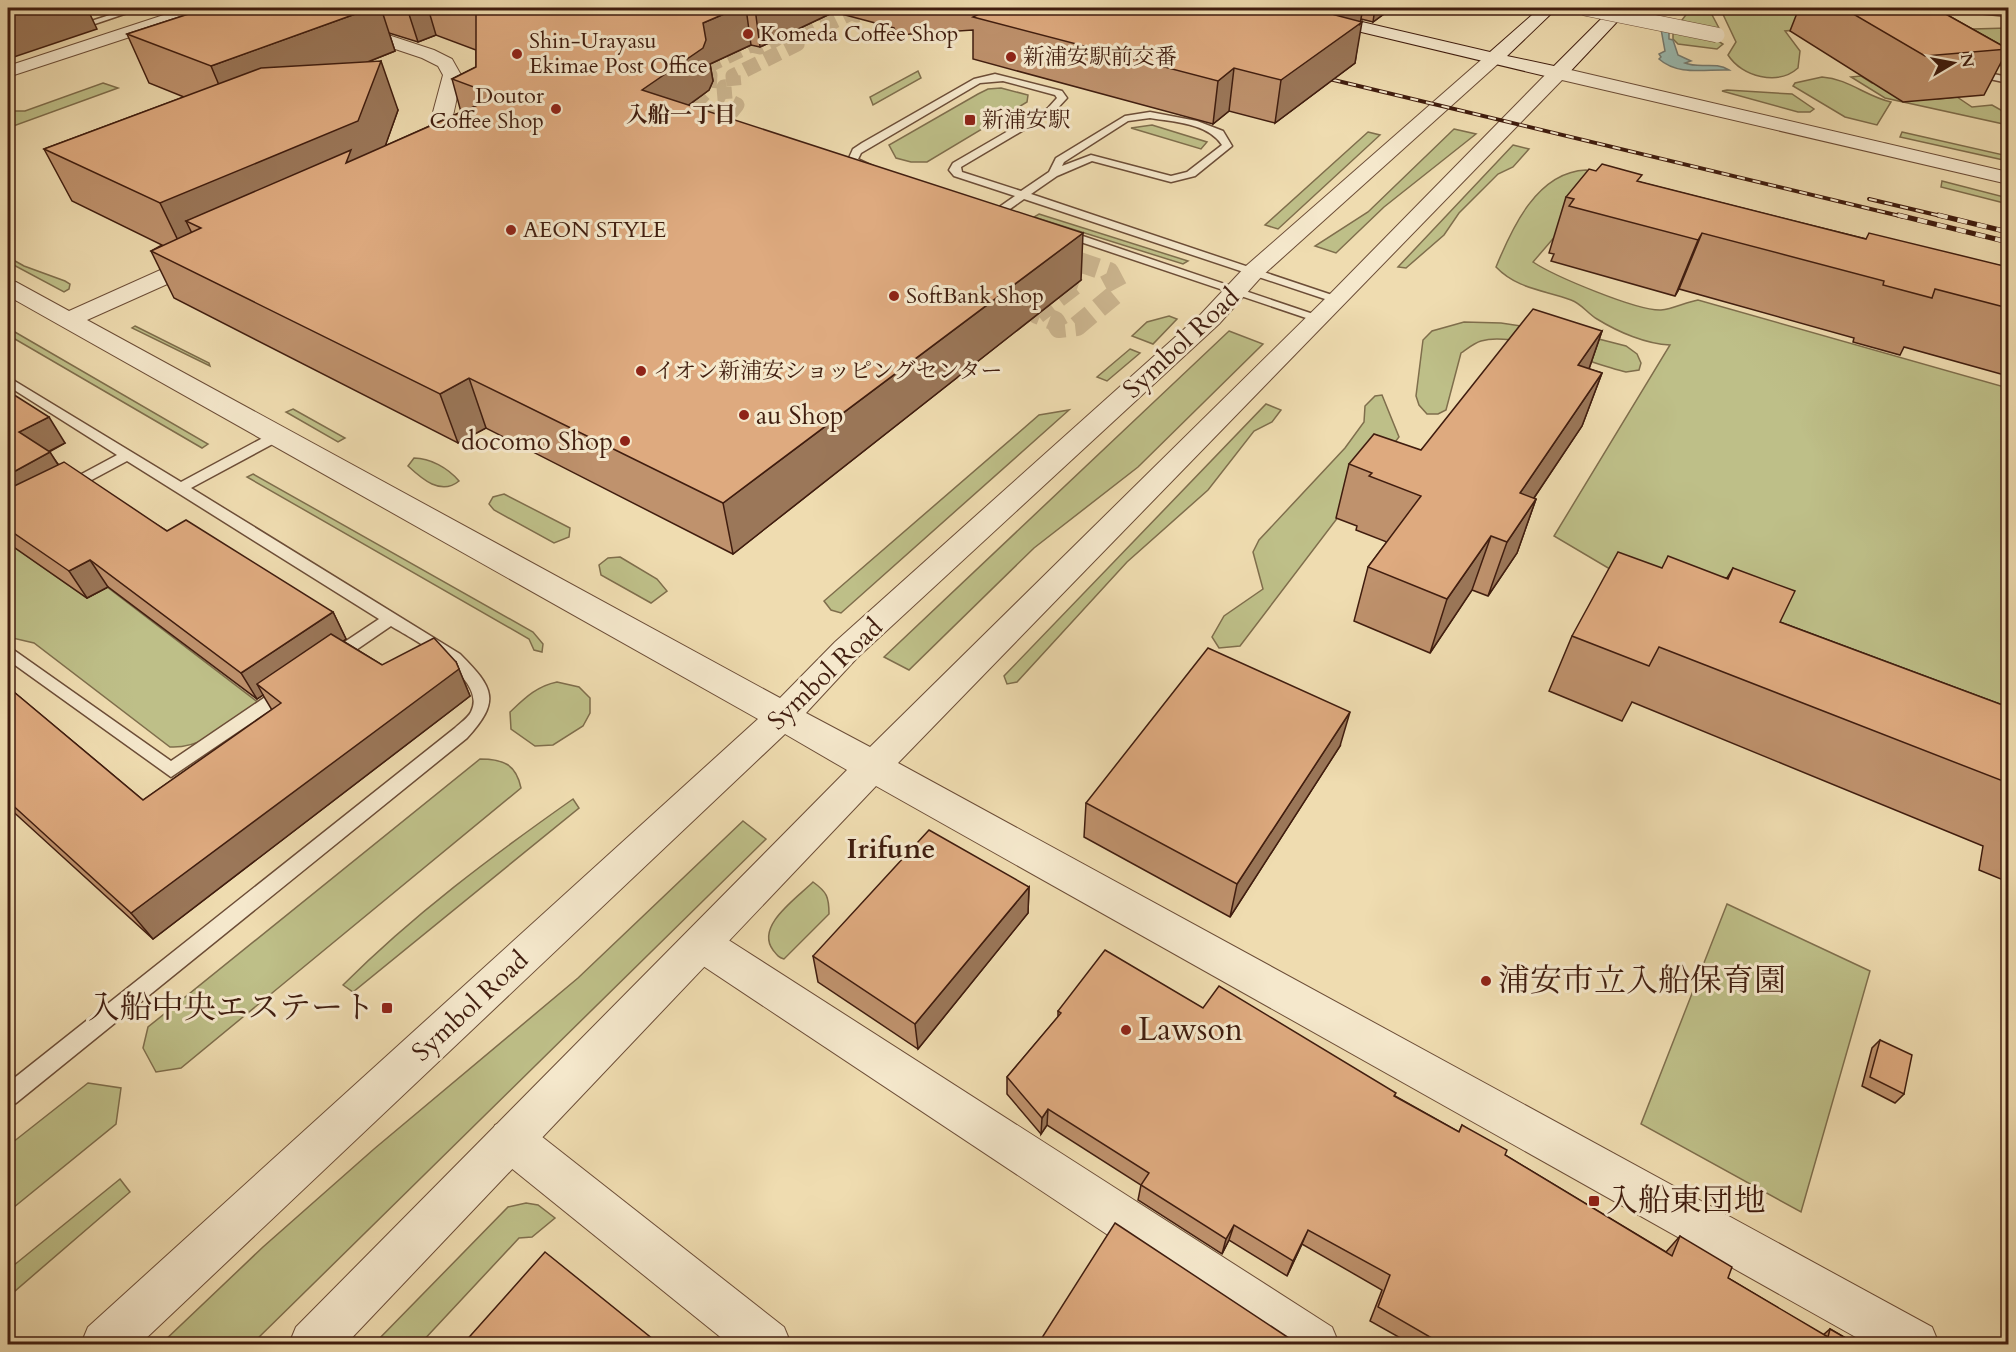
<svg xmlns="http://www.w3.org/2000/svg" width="2016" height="1352" font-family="Cardo,'Noto Serif JP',serif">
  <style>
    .green { fill: #bebf88; stroke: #7f6e4c; stroke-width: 1.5 }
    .water { fill: #9abab0; stroke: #767b70; stroke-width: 1.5 }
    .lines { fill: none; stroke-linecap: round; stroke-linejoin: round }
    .pedestrian-tunnel-far1 { stroke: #ccb690; stroke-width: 15; stroke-dasharray: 15 8; stroke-linecap: butt }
    .pedestrian-tunnel { stroke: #ccb690; stroke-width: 20; stroke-dasharray: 20 10; stroke-linecap: butt }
    .service-casing { stroke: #6c4d37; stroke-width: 3 }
    .minor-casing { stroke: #6c4d37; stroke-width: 2 }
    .tertiary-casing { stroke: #6c4d37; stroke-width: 2 }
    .secondary-casing { stroke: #401d0f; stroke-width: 2 }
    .service { fill: #f5e8cc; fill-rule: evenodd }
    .minor { fill: #f5e8cc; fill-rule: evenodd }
    .tertiary { fill: #f5e8cc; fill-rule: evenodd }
    .secondary { fill: #f5e8cc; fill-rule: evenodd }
    .rail-far1-casing { stroke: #401d0f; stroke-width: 4 }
    .rail-casing { stroke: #401d0f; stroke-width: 5 }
    .rail-far1 { stroke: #f5e8cc; stroke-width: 2; stroke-dasharray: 8; stroke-linecap: butt }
    .rail { stroke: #f5e8cc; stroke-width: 4; stroke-dasharray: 10; stroke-linecap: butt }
    .pedestrian-bridge-casing { stroke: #6c4d37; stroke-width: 16; stroke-linecap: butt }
    .pedestrian-bridge { stroke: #f5e8cc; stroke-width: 15 }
    .wall { fill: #bf926d; stroke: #401d0f; stroke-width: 1.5; fill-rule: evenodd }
    .shaded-wall { fill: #9b7759; stroke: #401d0f; stroke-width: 1.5 }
    .building { fill: #deaa7f; stroke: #401d0f; stroke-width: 1.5 }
    .poi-dot { fill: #8f2418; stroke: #f5e8cc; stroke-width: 2 }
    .labels { text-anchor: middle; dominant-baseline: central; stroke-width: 6; stroke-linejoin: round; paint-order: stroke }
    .far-poi-label { font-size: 22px; fill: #401d0f; stroke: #f5e8cc; text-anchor: start }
    .far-neighbourhood-label { font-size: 22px; font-weight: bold; fill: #401d0f; stroke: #f5e8cc }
    .street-label { font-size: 26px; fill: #401d0f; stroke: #f5e8cc }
    .poi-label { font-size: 26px; fill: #401d0f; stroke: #f5e8cc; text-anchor: start }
    .quarter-label { font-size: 28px; font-weight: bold; fill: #401d0f; stroke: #f5e8cc }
    .near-poi-label { font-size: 32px; fill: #401d0f; stroke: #f5e8cc; text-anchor: start }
  </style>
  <rect width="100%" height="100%" fill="#efdcb0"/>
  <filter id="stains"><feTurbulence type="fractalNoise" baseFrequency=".00333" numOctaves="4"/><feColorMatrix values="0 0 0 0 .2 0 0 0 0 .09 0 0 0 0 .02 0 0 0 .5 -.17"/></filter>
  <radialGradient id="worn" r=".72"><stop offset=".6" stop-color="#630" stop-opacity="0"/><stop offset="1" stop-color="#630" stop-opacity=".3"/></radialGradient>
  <g class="green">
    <polygon points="1691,8 1711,8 1710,11 1720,30 1679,24"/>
    <path d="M1720,8H1811L1809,29L1785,31L1800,51L1798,68C1778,86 1742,77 1728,55L1736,42Z"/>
    <polygon points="2008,28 2008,67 1989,63 1937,30"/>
    <polygon points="1673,31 1718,41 1723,44 1717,49 1678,44 1673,39"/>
    <polygon points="918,71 921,78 873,105 870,97"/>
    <polygon points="1861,76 1872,83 1892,82 1938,99 1957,97 1972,107 1992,105 2008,114 2008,125 1885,98 1851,77"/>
    <path d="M1822,77C1849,79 1865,96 1891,102L1877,125L1845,117L1793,86L1795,83Z"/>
    <polygon points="103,83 118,88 8,128 8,111 25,111"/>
    <polygon points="1001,88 1028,95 1027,102 927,162 911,162 896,158 889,145 978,94 988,89"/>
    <polygon points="1727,90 1792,94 1814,109 1810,112 1798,112 1722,91"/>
    <polygon points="1152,125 1207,142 1201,149 1131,128"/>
    <polygon points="1454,129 1476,134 1384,207 1336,253 1315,246 1368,212"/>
    <polygon points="1368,132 1380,135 1278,229 1265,225"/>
    <polygon points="1902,132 2008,156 2008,161 1900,137"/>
    <polygon points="1513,145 1529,149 1513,167 1498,174 1459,213 1444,235 1406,268 1398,267"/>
    <path d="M1586,170L1607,176L1533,262C1554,276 1637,311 1661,310C1673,309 1686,302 1698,300L2008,388V724L1620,575L1554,536L1670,345C1646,344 1618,332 1597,319C1587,313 1582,304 1571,300C1544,290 1517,289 1496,267C1512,228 1537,172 1586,170Z"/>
    <polygon points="1942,181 2008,198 2008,204 1941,187"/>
    <polygon points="1039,214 1188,261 1183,264 1034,217"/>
    <polygon points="8,257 24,266 65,281 70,284 69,289 64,292 8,262"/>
    <polygon points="1169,316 1177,319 1153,344 1132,336 1147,322"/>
    <path d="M1464,322L1501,323L1583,335L1626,346L1637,354L1641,363L1639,370L1626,372C1588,363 1517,331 1481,341C1474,343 1467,349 1461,353L1446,410L1438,414H1427L1419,405L1416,396L1423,340L1432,331Z"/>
    <polygon points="135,326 209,363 210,366 132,328"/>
    <polygon points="8,328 208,444 202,448 8,335"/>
    <polygon points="1229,331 1263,344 1138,467 1034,548 909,670 884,657"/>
    <polygon points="1130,349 1140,353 1107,381 1097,377"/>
    <polygon points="1382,395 1399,437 1240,646 1219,648 1212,637 1224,616 1263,589 1253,552 1259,540 1345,448 1364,422 1365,406 1375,396"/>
    <polygon points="1266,404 1281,410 1272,422 1254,431 1208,490 1127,562 1017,682 1007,684 1004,676"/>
    <polygon points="293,409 345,438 338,442 286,412"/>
    <polygon points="1069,410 841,613 831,610 824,601 1039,415"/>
    <path d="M414,458C430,458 448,468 459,481C441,496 422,479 408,466Z"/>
    <polygon points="253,474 533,632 543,644 542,652 534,650 529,639 247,477"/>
    <polygon points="504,494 570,528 569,537 554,543 494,510 489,504 493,497"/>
    <path d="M8,543L87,598L107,587L259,703C231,722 204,749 170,747L34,643L8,637Z"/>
    <polygon points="620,557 657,579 667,591 651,603 601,575 599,565 608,558"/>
    <path d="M557,682L579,687L590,698V713L583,726L553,745L535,746L511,729L510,712C525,698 537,686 557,682Z"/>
    <path d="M480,759C503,759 516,764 521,788L181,1068L156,1072L143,1048L148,1027Z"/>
    <path d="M573,799L579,808L353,992L343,985C413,915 492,856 573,799Z"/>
    <polygon points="743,821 766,839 252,1344 161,1344 263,1247 374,1149 578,978"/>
    <path d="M813,882C827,892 829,897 829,914L784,959C778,957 777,955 773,950C755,926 797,898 813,882Z"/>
    <polygon points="1727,904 1870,971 1801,1212 1641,1124"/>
    <polygon points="88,1083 121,1088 116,1124 8,1212 8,1146"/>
    <polygon points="120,1179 130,1192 8,1297 8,1270"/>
    <polygon points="526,1203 538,1205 555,1218 532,1237 519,1238 420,1344 374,1344 508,1207"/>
  </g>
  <path class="water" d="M1661,29L1669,31V39L1673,40L1678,55L1691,61L1685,63C1700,69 1715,61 1729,70C1705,69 1678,76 1659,59L1661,57L1659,54L1665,51Z"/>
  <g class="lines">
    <g class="pedestrian-tunnel-far1">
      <polyline points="829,8 768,37 776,39 760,47 751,45 705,67 710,75 709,89 698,100 675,111 697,118 730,114 737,105 725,99 724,87 734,86 733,76 797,44 796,40 851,13 857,15 871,8"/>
      <polyline points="896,217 684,145 461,162 363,208 352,204 452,158 690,139 689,115 697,118 717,117 717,141 944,217"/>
    </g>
    <polyline class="pedestrian-tunnel" points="891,215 1081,280 1037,314 1055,321 1059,328 1077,326 1119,291 1109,272 940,215"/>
    <g class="service-casing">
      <g id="service">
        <polygon points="131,8 142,8 77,30 70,28"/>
        <polygon points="1953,8 2008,11 2008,16 1957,11"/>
        <polygon points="1974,70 2008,77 2008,83 1971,75 1969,73"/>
        <path d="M995,74L1062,91L1067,98L1054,112L961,167L962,172L1021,191L1049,172L1056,158L1125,116L1150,112L1197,121L1223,131L1232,146L1195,176L1171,182L1092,161L1057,176L1031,194L1344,299L1334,302L1024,199L1003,214H995V210L1015,196L954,176L949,170L953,163L1048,108L1057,98L1055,95L1003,81L980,83L861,153L858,159L875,167V171L855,167L848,160L853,149L862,143L974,79ZM1150,118C1174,122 1208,123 1222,145L1187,172L1171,176L1091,155L1062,166L1064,162L1128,121Z"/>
        <polygon points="1057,230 1065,230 1325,318 1319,322 1315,321 1057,234"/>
        <path d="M8,377L181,482L272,433H282V439L191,488L460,654C494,688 501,701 467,738L16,1103L8,1106V1083L455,728C460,723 468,718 471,712C489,678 412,639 391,626L340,661H328L326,657L328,653L379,619L127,461L73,490H63L61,487L63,484L117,455L8,386Z"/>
        <polygon points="8,646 171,761 280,687 292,687 294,691 292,695 171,777 8,660"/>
      </g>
    </g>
    <g class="minor-casing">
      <g id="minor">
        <polygon points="702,927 716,932 1332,1327 1339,1344 1272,1344 688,956 682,944 688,932"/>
        <polygon points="511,1119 527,1125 784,1327 791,1344 729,1344 495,1155 489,1140 495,1125"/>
      </g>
    </g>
    <g class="tertiary-casing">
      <g id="tertiary">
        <polygon points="185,8 209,8 206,12 8,77 8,66"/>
        <path d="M282,8H306L434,50L452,59L461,75C456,98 449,171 415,162L412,158L425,142L443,75L438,66L422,58L285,12Z"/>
        <polygon points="1494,53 1503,58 1500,62 1262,276 1219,324 857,658 806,713 870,747 1330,294 1551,69 1558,67 2008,172 2008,184 1562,80 898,763 1932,1327 1939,1344 1868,1344 876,786 346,1344 289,1344 296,1327 847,770 785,734 140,1344 81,1344 88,1327 758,719 8,296 8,280 16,282 69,311 196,254 212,254 216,259 212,264 87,320 780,698 835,642 1201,314 1246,266 1488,54"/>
      </g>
    </g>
    <g class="secondary-casing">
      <polygon id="secondary" points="1239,8 1269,8 1332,15 1490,52 1540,8 1557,8 1507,56 1554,66 1612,8 1630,8 1565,77 1558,79 1332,25 1285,21 1242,12"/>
    </g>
    <use href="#service" class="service"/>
    <use href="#minor" class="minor"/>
    <use href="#tertiary" class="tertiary"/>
    <use href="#secondary" class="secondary"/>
    <g class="rail-far1-casing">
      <g id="rail-far1">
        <polyline points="1317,76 1904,217"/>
        <polyline points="1869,199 1945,217"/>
      </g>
    </g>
    <g class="rail-casing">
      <g id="rail">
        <polyline points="1898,215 2008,242"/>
        <polyline points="1938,215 2008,232"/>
      </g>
    </g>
    <use href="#rail-far1" class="rail-far1"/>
    <use href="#rail" class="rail"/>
    <g class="pedestrian-bridge-casing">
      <polyline id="pedestrian-bridge" points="1584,8 1717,35"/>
    </g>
    <use href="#pedestrian-bridge" class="pedestrian-bridge"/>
  </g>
  <g class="wall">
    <path d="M207,8H1392L1373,22L1361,19L1355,63L1275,123L1229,111L1213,124L973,59V30L897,35L894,28L834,12L760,47L751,45L710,64L713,81L709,90L689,105L1081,280L733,554L486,428L458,443L174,298L151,251L162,245L72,201L44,149L184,97L149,83L127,34ZM389,33L418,42L436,35L476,50V67L452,79L461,112L385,146L398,110L370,61L395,51Z"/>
    <polygon points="1414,8 1427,8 1424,10"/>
    <polygon points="1799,8 1935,8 2008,49 1984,95 1903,102 1790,31"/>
    <polygon points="1639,182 1866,239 2008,267 2008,376 1904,347 1900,355 1853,342 1854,338 1679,289 1675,296 1551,261 1554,254 1549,253 1566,197"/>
    <polygon points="1602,331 1589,369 1602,373 1582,426 1534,498 1536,499 1517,553 1488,596 1472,590 1430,653 1354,621 1368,567 1387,542 1356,530 1357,526 1336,518 1349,464 1421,450"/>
    <polygon points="8,391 65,443 49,452 58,464 167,531 333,612 346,639 343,641 382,665 456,662 470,696 153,939 8,807 8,687 143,800 272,710 263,695 257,699 108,587 87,598 8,543"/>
    <polygon points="1662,568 1727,578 1733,568 1780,622 2008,707 2008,882 1979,870 1983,846 1632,702 1622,721 1549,691 1572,636"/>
    <polygon points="1340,746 1230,917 1084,837 1086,803"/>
    <polygon points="1029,887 1028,913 918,1049 818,982 813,956"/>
    <polygon points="1203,1008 1395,1096 1459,1132 1462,1125 1505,1155 1666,1252 1680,1236 1728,1278 1823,1335 1830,1329 1856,1344 1411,1344 1370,1321 1382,1290 1302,1244 1287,1276 1229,1240 1222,1254 1138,1200 1141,1185 1047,1125 1041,1134 1007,1094 1007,1077 1058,1017 1058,1011"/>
    <polygon points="1880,1040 1904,1094 1895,1103 1862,1086 1872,1048"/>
  </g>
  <g class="shaded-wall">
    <polygon points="8,8 96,8 88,10 97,29 8,59"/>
    <polygon points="372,8 381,8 395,51 232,116 211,66"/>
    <polygon points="407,8 428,8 436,35 418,42"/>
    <polygon points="738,8 746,8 751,45 710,64 713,81 709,90 650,133 642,90 703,23"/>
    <polygon points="755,8 833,8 834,12 760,47"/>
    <polygon points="1346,8 1363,8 1360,24 1362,22 1355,63 1275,123 1281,80 1335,15"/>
    <polygon points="1375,8 1392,8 1373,22"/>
    <polygon points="381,61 398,110 376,172 186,221 200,250 186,257 160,203"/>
    <polygon points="1234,68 1229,111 1213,124 1218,81"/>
    <polygon points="1083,233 1081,280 733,554 723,503"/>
    <polygon points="1702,233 1679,289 1675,296 1698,240"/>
    <polygon points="1602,331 1584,383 1578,365"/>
    <polygon points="1602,373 1582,426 1505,541 1520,493"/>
    <polygon points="469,378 486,428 458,443 440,394"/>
    <polygon points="49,417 65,443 36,458 19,432"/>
    <polygon points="50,452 67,479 8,511 8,475"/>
    <polygon points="1536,499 1517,553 1488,596 1507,542"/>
    <polygon points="1491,536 1472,590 1430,653 1447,599"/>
    <polygon points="90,560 108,587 87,598 69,571"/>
    <polygon points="333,612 346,639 268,692 257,684 263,695 257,699 241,673"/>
    <polygon points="456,662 470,696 153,939 131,913"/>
    <polygon points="1350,712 1340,746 1230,917 1237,884"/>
    <polygon points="1029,887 1028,913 918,1049 915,1024"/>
    <polygon points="1048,1109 1047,1125 1041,1134 1042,1118"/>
    <polygon points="1234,1225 1229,1240 1222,1254 1226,1239"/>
    <polygon points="1308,1230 1302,1244 1287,1276 1293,1261"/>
  </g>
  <g class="building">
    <polygon points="24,8 34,8 8,16 8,13"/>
    <polygon points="207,8 372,8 211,66 127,34"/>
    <polygon points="459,8 738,8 703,23 706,40 703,48 642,90 1083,233 723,503 469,378 440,394 151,251 201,228 186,221 351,150 346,163 498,96 452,79 476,67 476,13"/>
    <polygon points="991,8 1346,8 1335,15 1362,22 1281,80 1234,68 1218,81 973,17"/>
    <polygon points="1843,8 1935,8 2008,49 1925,56"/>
    <polygon points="381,61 358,121 160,203 44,149 261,68"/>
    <polygon points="1602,164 1642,175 1637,181 1866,239 1869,233 2008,267 2008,308 1935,289 1932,298 1883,285 1884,281 1702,233 1698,240 1569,206 1574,199 1566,197 1589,169 1596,171"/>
    <polygon points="1533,309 1602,331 1578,365 1602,373 1520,493 1536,499 1507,542 1491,536 1447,599 1368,567 1421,496 1369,476 1372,473 1349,464 1374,434 1421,450"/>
    <polygon points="8,391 49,417 19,432 50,452 8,475"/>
    <polygon points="64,462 167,531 186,520 333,612 241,673 90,560 69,571 8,529 8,489"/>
    <polygon points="1618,552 1662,568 1668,556 1728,579 1733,568 1795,591 1780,622 2008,707 2008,783 1659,647 1649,666 1572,636"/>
    <polygon points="331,634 382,665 434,638 456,662 459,669 131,913 8,801 8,687 143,800 281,703 257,684"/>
    <polygon points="1208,648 1350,712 1237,884 1086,803"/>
    <polygon points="929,830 1029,887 915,1024 813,956"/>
    <polygon points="1105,950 1203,1008 1219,986 1396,1093 1394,1096 1459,1132 1462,1125 1507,1150 1505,1155 1672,1256 1680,1236 1732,1267 1728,1278 1828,1337 1830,1329 1856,1344 1442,1344 1378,1307 1390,1275 1308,1230 1293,1261 1234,1225 1226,1239 1141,1185 1149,1173 1048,1109 1042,1118 1007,1077 1061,1013 1058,1011"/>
    <polygon points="1880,1040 1912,1055 1904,1094 1870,1077"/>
    <polygon points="1115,1223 1298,1344 1038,1344"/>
    <polygon points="545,1252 659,1344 463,1344"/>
  </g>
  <g class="poi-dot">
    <circle cx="748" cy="34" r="6"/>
    <circle cx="517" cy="54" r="6"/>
    <circle cx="1011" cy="57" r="6"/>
    <circle cx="556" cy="109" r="6"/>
    <rect x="964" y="114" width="12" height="12" rx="3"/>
    <circle cx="511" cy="230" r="6"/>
    <circle cx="894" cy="296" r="6"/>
    <circle cx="641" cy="371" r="6"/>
    <circle cx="744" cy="415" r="6"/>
    <circle cx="625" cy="441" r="6"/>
    <circle cx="1486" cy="981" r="6"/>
    <rect x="381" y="1002" width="12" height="12" rx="3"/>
    <circle cx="1126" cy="1030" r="6"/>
    <rect x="1588" y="1195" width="12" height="12" rx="3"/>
  </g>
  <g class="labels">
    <g class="far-poi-label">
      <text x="760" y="34">Komeda Coffee Shop</text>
      <text x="529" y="41">Shin-Urayasu<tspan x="529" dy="25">Ekimae Post Office</tspan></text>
      <text x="1023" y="57">新浦安駅前交番</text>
      <text x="544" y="96" text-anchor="end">Doutor<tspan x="544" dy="25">Coffee Shop</tspan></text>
      <text x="982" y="120">新浦安駅</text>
      <text x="523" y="230">AEON STYLE</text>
      <text x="906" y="296">SoftBank Shop</text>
      <text x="653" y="371">イオン新浦安ショッピングセンター</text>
    </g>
    <g class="far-neighbourhood-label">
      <text x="681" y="115">入船一丁目</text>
    </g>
    <g class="street-label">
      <text transform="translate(1181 343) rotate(-43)">Symbol Road</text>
      <text transform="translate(825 674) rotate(-44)">Symbol Road</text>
      <text transform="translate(470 1006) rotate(-43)">Symbol Road</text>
    </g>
    <g class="poi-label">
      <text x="756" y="415">au Shop</text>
      <text x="613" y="441" text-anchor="end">docomo Shop</text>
    </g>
    <g class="quarter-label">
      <text x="891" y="849">Irifune</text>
    </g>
    <g class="near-poi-label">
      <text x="1498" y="981">浦安市立入船保育園</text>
      <text x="375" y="1008" text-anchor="end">入船中央エステート</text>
      <text x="1138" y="1030">Lawson</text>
      <text x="1606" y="1201">入船東団地</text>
    </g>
  </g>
  <rect width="2016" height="1352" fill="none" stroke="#efdcb0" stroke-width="30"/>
  <rect x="9" y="9" width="1998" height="1334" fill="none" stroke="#401d0f" stroke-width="3"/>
  <rect x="15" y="15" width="1986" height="1322" fill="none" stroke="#401d0f" stroke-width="1.5"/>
  <g transform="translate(1953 63) rotate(80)" stroke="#f5e8cc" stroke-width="4.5" paint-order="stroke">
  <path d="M0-4.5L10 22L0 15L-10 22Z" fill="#401d0f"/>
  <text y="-9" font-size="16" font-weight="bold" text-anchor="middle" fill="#401d0f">N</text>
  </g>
  <rect width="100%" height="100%" filter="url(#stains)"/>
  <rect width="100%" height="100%" fill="url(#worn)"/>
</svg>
